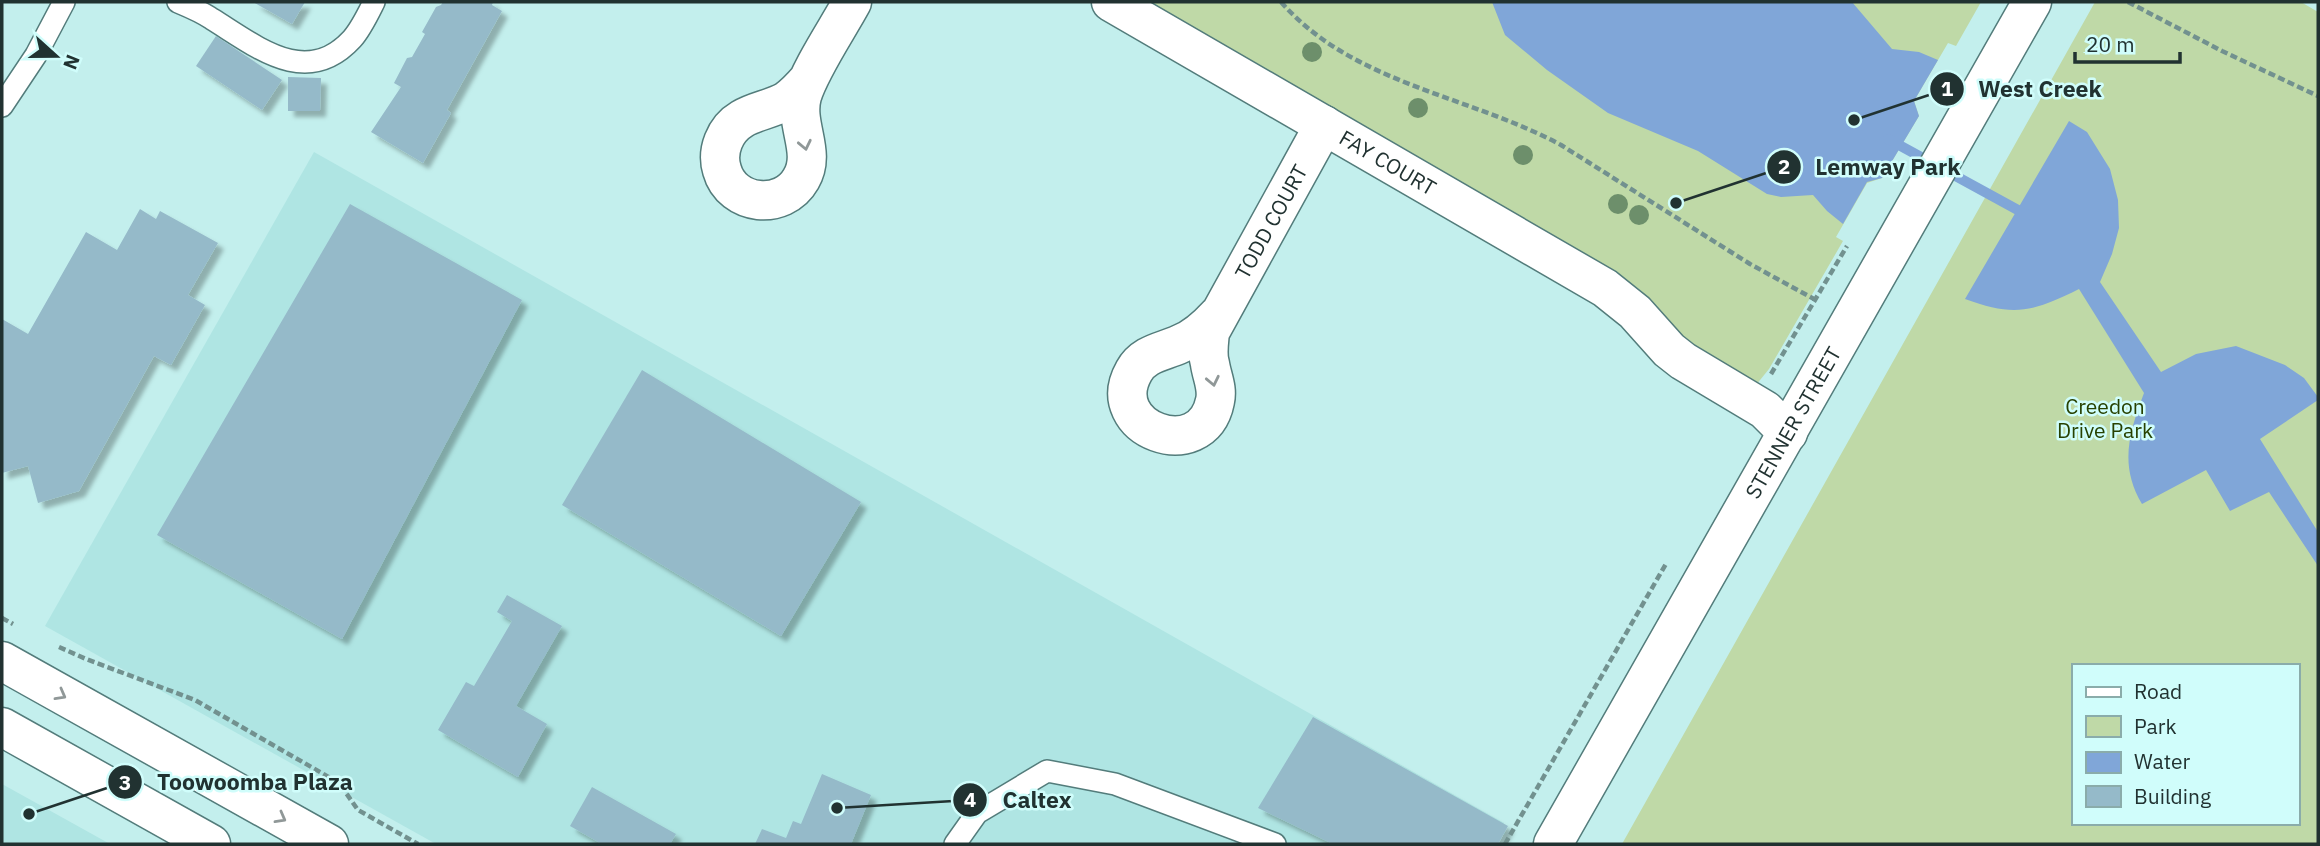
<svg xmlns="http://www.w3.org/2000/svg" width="2320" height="846" font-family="'IBM Plex Sans',sans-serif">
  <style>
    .built { fill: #afe5e3 }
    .green { fill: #bfd9a7; fill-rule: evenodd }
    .water { fill: #80a6d8 }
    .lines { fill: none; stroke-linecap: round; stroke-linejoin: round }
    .stream { stroke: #80a6d8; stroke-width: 10 }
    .building { fill: #95bac9; filter: url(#shadow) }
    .service-casing { stroke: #537c7b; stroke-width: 24 }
    .minor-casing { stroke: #537c7b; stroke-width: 41 }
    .secondary-casing { stroke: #537c7b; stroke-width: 41 }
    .trunk-casing { stroke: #537c7b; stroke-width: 41 }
    .path { stroke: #72918f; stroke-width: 4.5; stroke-dasharray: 7 3.5; stroke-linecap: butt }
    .service { stroke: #fff; stroke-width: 21 }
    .minor { stroke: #fff; stroke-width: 38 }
    .secondary { stroke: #fff; stroke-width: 38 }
    .trunk { stroke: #fff; stroke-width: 38 }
    .tree { fill: #6d8f6b }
    .oneway { stroke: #909898 }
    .labels { text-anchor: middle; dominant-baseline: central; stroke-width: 5; stroke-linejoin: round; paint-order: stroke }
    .street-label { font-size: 21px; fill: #213231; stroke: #d0fdfb }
    .park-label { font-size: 21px; fill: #274100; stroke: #d0fdfb }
    .leader { fill: none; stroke: #213231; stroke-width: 2.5 }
    .callout-dot { fill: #213231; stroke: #d0fdfb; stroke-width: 2.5 }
    .mark-label { font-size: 21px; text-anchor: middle; font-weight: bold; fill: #fff }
    .callout-label { font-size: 23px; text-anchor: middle; font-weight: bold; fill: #213231; stroke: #d0fdfb; stroke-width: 5; stroke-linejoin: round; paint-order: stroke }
  </style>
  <defs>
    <filter id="shadow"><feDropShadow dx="6" dy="6" stdDeviation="2" flood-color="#0004"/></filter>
  </defs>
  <rect width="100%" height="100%" fill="#c3efed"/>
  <g class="built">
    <polygon points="314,152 1504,823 1492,844 436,844 45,626"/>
    <polygon points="2,784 110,844 2,844"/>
  </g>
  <g class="green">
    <polygon points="1146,2 1981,2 1956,46 1948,43 1914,101 1919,116 1882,178 1867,183 1836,237 1843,241 1769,369 1756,385 1694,353 1655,304 1639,289 1606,266"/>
    <path d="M2095,2H2301L2318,12V844H1622ZM2073,666H2297V823H2073Z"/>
  </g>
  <g class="water">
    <polygon points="1492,2 1852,2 1892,49 1919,52 1938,60 1914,101 1919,116 1882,178 1867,182 1843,224 1827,211 1813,195 1781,197 1767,194 1698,151 1608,113 1547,70 1505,35"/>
    <path d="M2069,121L2087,132L2110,169L2118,200L2119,228L2112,254L2100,282L2161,372L2196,354L2236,346L2285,365L2304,378L2318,397V400L2260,439L2318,532V566L2269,492L2230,511L2206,470L2142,504C2119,465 2129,433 2144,393L2079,289C2033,312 2014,317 1965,299Z"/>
  </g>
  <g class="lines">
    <polyline class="stream" points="1888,139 2027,215"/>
  </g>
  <g class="building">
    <polygon points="253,2 305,2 292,24"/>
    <polygon points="443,2 493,2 492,5 502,11 447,110 451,113 423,163 371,132 401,87 394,83 407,58 412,57 425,34 422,32 436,7 441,5"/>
    <polygon points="216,36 282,80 262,110 196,66"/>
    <polygon points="288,77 321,78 320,111 288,111"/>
    <polygon points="350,204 522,300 342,639 157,535"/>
    <polygon points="140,209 156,219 160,211 218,243 188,295 205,305 171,365 154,356 79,491 38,503 28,466 2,473 2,319 28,334 86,232 117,250"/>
    <polygon points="642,370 861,502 781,636 562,505"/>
    <polygon points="507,595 562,626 516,706 547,724 518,777 438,730 466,682 474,686 512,621 497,612"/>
    <polygon points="1313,717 1508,826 1498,844 1333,844 1258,808"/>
    <polygon points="822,774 871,795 851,844 755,844 762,829 786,838 793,821 801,824"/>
    <polygon points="592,787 676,834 670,844 602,844 570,826"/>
  </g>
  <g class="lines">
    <g class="service-casing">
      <g id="service">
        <path d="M178,2C190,7 202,12 212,19C256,46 306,89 352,39C361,29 368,14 374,2"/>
        <polyline points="2,106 36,55 64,2"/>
        <polyline points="955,844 977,813 1047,771 1115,784 1275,844"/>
      </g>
    </g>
    <g class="minor-casing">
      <g id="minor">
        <path id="s1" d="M1111,2L1605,288L1635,312L1669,350L1683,361L1765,410L1788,433"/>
        <path d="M809,79C802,87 795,95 786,101C772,109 755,111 742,119C725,129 716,151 722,170C732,206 783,211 801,179C817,152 794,125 802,96C810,69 838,28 852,2"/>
        <path id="s2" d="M1218,315C1207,327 1195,338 1180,344C1163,352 1144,353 1134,371C1101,429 1202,466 1215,401C1218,388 1212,377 1210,364C1207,354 1209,343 1210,332L1324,125"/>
      </g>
    </g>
    <g class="secondary-casing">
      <g id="secondary">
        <path id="s3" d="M1553,844L2032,2"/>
      </g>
    </g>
    <g class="trunk-casing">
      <g id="trunk">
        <polyline points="2,661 329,844"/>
        <polyline points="2,727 211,844"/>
      </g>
    </g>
    <g class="path">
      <path d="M1281,2C1353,84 1468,95 1561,145L1750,264L1814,299"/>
      <polyline points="2128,2 2222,51 2318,96"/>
      <polyline points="1771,374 1847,246"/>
      <polyline points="2,618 13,624"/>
      <polyline points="59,647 86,659 195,700 339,783 358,810 418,844"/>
      <polyline points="1505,844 1667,562"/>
    </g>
    <use href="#service" class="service"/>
    <use href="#minor" class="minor"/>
    <use href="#secondary" class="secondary"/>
    <use href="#trunk" class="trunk"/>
  </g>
  <g class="tree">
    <circle cx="1312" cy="52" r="10"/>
    <circle cx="1418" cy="108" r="10"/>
    <circle cx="1523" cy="155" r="10"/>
    <circle cx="1618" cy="204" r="10"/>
    <circle cx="1639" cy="215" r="10"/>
  </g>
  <defs><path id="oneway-chevron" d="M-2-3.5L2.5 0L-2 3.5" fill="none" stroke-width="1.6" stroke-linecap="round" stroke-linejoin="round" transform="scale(1.75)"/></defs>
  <g class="oneway">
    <use href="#oneway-chevron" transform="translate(805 145) rotate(78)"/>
    <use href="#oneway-chevron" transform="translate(1213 381) rotate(78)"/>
    <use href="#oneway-chevron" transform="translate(61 695) rotate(29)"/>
    <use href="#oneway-chevron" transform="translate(281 818) rotate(29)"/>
  </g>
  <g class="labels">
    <g class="street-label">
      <text stroke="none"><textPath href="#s1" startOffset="320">FAY COURT</textPath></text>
      <text stroke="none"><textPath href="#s2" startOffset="450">TODD COURT</textPath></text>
      <text stroke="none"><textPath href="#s3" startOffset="485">STENNER STREET</textPath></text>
    </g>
    <g class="park-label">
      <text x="2105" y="406">Creedon<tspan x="2105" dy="24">Drive Park</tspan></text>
    </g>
  </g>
  <path class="leader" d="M1854 120L1947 89M1676 203L1784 167M29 814L125 782M837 808L970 800"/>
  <g class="callout-dot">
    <circle cx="1854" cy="120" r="7"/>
    <circle cx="1676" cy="203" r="7"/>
    <circle cx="29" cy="814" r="7"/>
    <circle cx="837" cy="808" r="7"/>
    <circle cx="1947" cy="89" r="18"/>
    <circle cx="1784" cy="167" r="18"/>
    <circle cx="125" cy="782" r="18"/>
    <circle cx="970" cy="800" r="18"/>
  </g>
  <g class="mark-label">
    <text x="1947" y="96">1</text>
    <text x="1784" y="174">2</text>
    <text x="125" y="790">3</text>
    <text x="970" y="807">4</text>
  </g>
  <g class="callout-label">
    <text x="2040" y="97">West Creek</text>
    <text x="1888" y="175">Lemway Park</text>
    <text x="255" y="790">Toowoomba Plaza</text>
    <text x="1037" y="808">Caltex</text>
  </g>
  <rect width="2320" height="846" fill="none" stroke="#213231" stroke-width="7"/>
  <rect x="2072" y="664" width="228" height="161" fill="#d0fdfb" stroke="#8aacaa" stroke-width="2"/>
  <rect x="2086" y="687" width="35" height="10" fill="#ffffff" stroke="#8aacaa" stroke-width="2"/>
  <text x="2134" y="699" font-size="21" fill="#213231">Road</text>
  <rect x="2086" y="716" width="35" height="21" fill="#bfd9a7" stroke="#8aacaa" stroke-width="2"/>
  <text x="2134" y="734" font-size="21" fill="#213231">Park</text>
  <rect x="2086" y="752" width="35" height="21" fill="#80a6d8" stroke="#8aacaa" stroke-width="2"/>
  <text x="2134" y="769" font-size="21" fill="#213231">Water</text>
  <rect x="2086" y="786" width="35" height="21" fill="#95bac9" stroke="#8aacaa" stroke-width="2"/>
  <text x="2134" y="804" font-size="21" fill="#213231">Building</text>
  <g transform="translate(56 56) rotate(111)" stroke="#d0fdfb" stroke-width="5" paint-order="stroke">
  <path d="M0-5L12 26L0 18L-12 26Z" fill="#213231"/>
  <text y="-10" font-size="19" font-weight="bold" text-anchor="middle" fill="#213231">N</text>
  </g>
  <path d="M2075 52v10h105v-10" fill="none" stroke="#213231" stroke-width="3.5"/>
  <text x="2086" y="52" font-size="21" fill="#213231" stroke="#d0fdfb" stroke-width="5" paint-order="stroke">20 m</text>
</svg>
